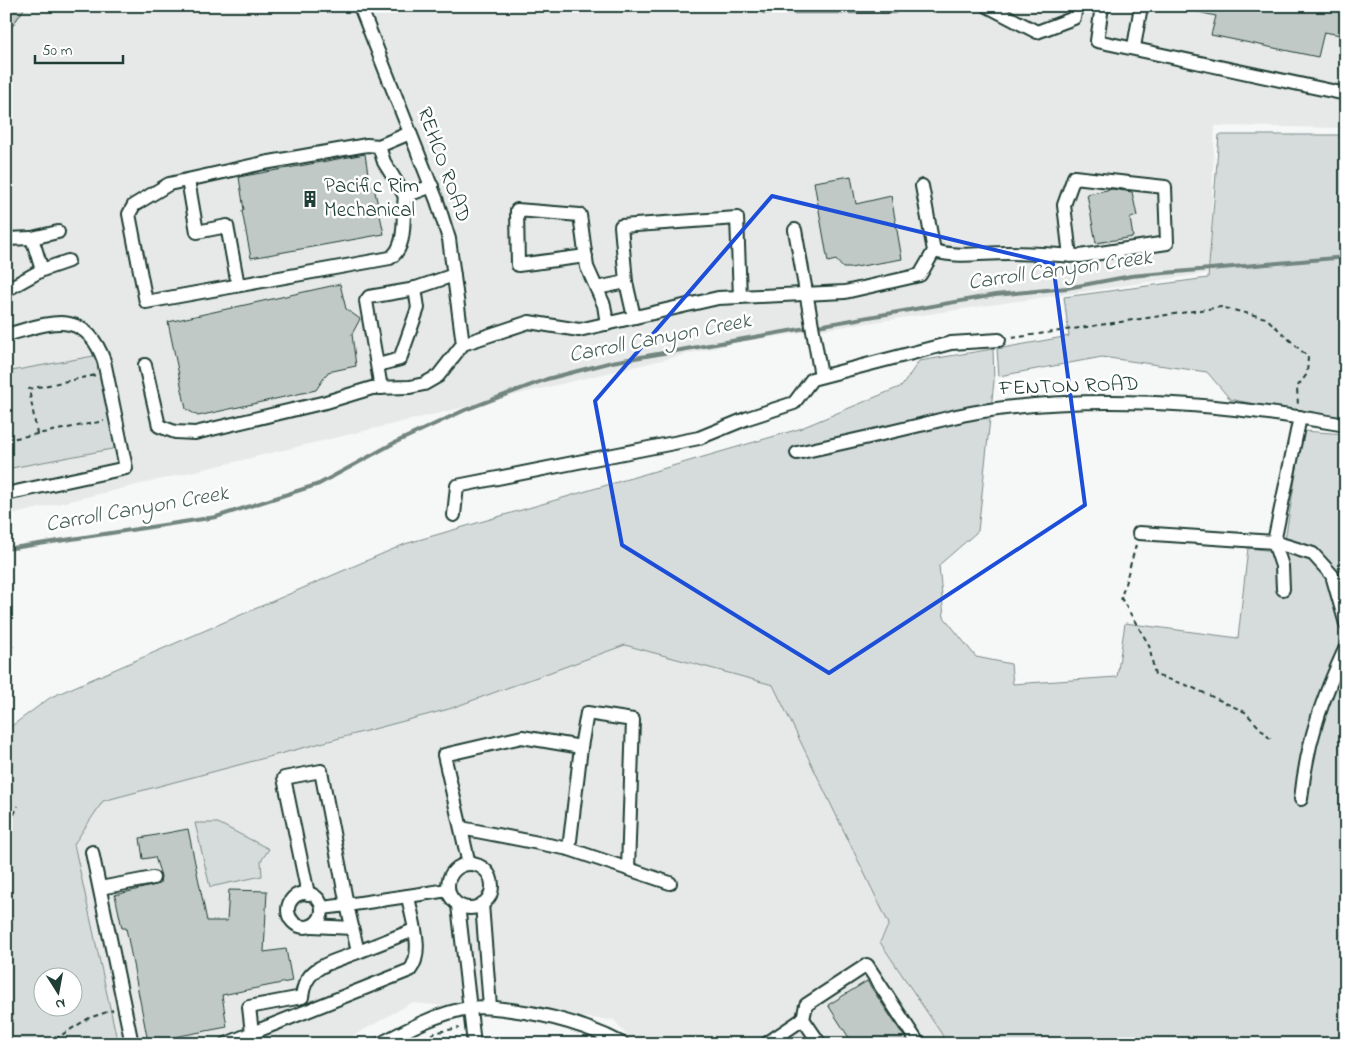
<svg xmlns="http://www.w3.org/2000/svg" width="1352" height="1050" font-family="'Indie Flower',sans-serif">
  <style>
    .built { fill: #e6e9e8 }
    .green { fill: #d6dcdb; stroke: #7a8c88; fill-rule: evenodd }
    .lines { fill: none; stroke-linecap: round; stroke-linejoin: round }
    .stream { stroke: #72857f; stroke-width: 4 }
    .building { fill: #c0c9c6; stroke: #1f3d34 }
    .minor-casing { stroke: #1f3d34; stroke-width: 16 }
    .path { stroke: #1f3d34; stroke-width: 2; stroke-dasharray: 5 4; stroke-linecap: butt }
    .minor { stroke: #fff; stroke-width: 12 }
    .marked { fill: none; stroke: #1d4ed8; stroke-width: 4; stroke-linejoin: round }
    .labels { text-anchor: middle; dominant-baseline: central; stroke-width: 5; stroke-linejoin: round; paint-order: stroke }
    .street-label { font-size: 21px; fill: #1f3d34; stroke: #fff }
    .poi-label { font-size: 21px; fill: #1f3d34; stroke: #fff; text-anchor: start }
    .water-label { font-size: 22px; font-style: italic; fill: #49615a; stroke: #fff }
  </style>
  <rect width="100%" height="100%" fill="#f6f7f7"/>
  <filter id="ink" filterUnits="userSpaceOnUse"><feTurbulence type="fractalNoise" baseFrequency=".02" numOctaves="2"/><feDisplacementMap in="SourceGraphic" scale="10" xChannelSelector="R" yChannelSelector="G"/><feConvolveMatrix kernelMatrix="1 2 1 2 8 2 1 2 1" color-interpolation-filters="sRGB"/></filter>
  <g filter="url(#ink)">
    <g class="built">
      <polygon points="6,6 1346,6 1346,128 1215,126 1209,273 738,342 6,516"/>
      <polygon points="625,645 773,685 889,924 880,942 943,1036 940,1044 634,1044 614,1020 411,1003 339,1044 118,1044 74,844 103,801 449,709"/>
    </g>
    <g class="green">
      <polygon points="1219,135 1346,135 1346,423 1230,399 1207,372 1102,357 999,376 997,349 1069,336 1064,297 1208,278"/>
      <path d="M993,349L994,381L978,531L939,565L944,617L976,657L1011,664L1013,684L1117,677L1125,623L1238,638L1248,548L1283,552L1303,431L1346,434V1044H940L943,1036L880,942L889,924L773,685L625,645L449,709L103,801L74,844L118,1044H6V730L51,697L405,544L799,429L902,386L919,361ZM42,978H72V1008H42Z"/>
      <polygon points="99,355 117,448 6,469 6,372"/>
      <polygon points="195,823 218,823 269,849 261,861 262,876 210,887"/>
    </g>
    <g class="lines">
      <polyline class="stream" points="6,549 216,517 319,484 394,443 465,410 547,379 612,362 995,295 1067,288 1131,276 1346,257"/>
    </g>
    <g class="building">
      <polygon points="6,6 26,6 6,35"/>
      <polygon points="1189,6 1346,6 1346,36 1324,32 1318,57 1211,35 1216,16 1189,10"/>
      <polygon points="365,154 370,187 374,187 384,234 251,258 242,211 244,210 239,177"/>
      <polygon points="851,176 856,204 891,196 902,259 850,268 843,268 836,260 828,262 814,182"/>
      <polygon points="1112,189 1132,192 1137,216 1130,218 1133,237 1096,243 1087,194"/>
      <polygon points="340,284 346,309 360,319 352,334 356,366 328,372 316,390 198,416 186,409 168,322"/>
      <polygon points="188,829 207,921 227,921 229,890 267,891 264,952 286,949 292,981 222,995 227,1027 148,1042 126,928 122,928 115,895 160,884 161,876 155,857 143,859 140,838"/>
      <polygon points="867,981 907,1041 907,1044 853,1044 828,1005"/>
    </g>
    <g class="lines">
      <g class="minor-casing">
        <g id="minor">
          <polyline points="360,6 437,201 449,239 463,344"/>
          <polyline points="765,6 893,6"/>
          <polyline points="987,6 1037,32 1074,18 1076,6"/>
          <polyline points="1102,6 1097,41 1346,94"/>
          <polyline points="1134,47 1141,6"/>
          <path d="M410,133L379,146L367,145L264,163L169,184L134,205L129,214L146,302L390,258C408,247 402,215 405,196L432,186"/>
          <polyline points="379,146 384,162 405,196"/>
          <polyline points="188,180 197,232 227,226 238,285"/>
          <polyline points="795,230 821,376"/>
          <polyline points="6,239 32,238"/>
          <path d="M934,251C958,258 982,253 1007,253C1031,253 1056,255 1080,256L1167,243L1165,187L1074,177L1064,205L1070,256"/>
          <polyline points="586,256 518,265 517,210 580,215 587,267 604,305 607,324"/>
          <polyline points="42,270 32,238 58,232"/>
          <polyline points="597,288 626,282"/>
          <polyline points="6,290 42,270 68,261"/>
          <polyline points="634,317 626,282 621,226 737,218 740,297"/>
          <path d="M6,335C50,323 85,307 104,361L126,468L6,494"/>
          <polyline points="145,365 159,426 175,432 195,433 326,402 372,388 410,387 424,384 438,376 463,344 529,322 579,330 718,298 845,292 920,275 934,251 922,186"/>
          <polyline points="378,365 400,359 418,308 415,288"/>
          <polyline points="381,388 366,301 369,297 410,290 454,275"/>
          <path d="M797,453C838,444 879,435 920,425C941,420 962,414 983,411C1100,393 1229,404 1346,425"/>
          <polyline points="454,515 457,486 699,438 748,418 794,403 812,379 951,343 999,340"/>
          <polyline points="1139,533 1274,542 1313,554 1332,575 1346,624"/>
          <polyline points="1283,589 1282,566 1274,542 1300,417"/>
          <polyline points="581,747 587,713 633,720 628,869"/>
          <path d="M1301,799C1307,741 1322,699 1346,647"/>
          <polyline points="461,828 569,849 581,747 522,737 444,755 469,864"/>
          <polyline points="569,849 670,883"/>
          <polyline points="92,852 132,1044"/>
          <circle cx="470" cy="886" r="22"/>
          <polyline points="100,888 153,878"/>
          <circle cx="305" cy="910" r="17"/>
          <polyline points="308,894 284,778 321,771 347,905 322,908"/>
          <polyline points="482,904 490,1007"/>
          <polyline points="458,905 474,1044"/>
          <polyline points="312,926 352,928"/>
          <polyline points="358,952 414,930"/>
          <polyline points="803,1019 806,1005 867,965 916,1040 915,1044"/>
          <path d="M252,1033L410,970C425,951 411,917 408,896"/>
          <path d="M226,1044L252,1033L249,1007L302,997C305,965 332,963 358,952L347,905L448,890"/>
          <path d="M380,1044C408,1029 438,1013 469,1008C483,1006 497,1008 511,1010C551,1015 587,1025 623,1044"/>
          <polyline points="766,1044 803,1019 820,1044"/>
        </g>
      </g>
      <g class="path">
        <polyline points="1012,338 1221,307 1266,318 1308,357 1307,374 1297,387 1298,406"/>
        <polyline points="37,434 29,389 96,375"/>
        <polyline points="6,440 104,421"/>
        <polyline points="1136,545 1121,598 1149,645 1155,675 1189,686 1245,712 1272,741"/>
        <polyline points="6,653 13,646"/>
        <polyline points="6,741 13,735"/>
        <polyline points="6,831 18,806"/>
        <polyline points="414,1041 438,1032 459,1028"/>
        <polyline points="47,1044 89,1018 113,1010"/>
      </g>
      <use href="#minor" class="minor"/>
    </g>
  </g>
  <path class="marked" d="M772,196L1053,264L1085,505L829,673L622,545L595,401Z"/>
  <defs>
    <g id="building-bare" transform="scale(1.35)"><path d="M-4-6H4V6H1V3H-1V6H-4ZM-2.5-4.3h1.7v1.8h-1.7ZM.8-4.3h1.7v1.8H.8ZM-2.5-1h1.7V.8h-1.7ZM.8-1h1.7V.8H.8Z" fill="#1f3d34" stroke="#fff" stroke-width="2.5" paint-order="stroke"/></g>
  </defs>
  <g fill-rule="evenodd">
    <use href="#building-bare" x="310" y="199"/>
  </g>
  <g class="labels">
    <g class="street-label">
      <text transform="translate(443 165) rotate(70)">REHCO ROAD</text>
      <text transform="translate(1069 387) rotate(-2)">FENTON ROAD</text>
    </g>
    <g class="poi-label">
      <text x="324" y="187">Pacific Rim<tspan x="324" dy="24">Mechanical</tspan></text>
    </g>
    <g class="water-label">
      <text transform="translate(1060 271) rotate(-8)">Carroll Canyon Creek</text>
      <text transform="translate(660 339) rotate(-11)">Carroll Canyon Creek</text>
      <text transform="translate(137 510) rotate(-10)">Carroll Canyon Creek</text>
    </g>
  </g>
  <rect width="1352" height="1050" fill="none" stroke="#fff" stroke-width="25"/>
  <rect x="12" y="12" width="1327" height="1025" fill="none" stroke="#1f3d34" stroke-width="2" filter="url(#ink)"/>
  <g transform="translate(58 992) rotate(169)"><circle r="24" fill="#ffffff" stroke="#a5b1ae"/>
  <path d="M0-4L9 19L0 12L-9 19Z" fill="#1f3d34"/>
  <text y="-8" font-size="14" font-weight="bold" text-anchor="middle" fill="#1f3d34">N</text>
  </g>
  <path d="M35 55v8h88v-8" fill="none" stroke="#1f3d34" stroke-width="2.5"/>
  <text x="42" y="55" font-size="15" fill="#1f3d34" stroke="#ffffff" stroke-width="4" paint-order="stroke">50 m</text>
</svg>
